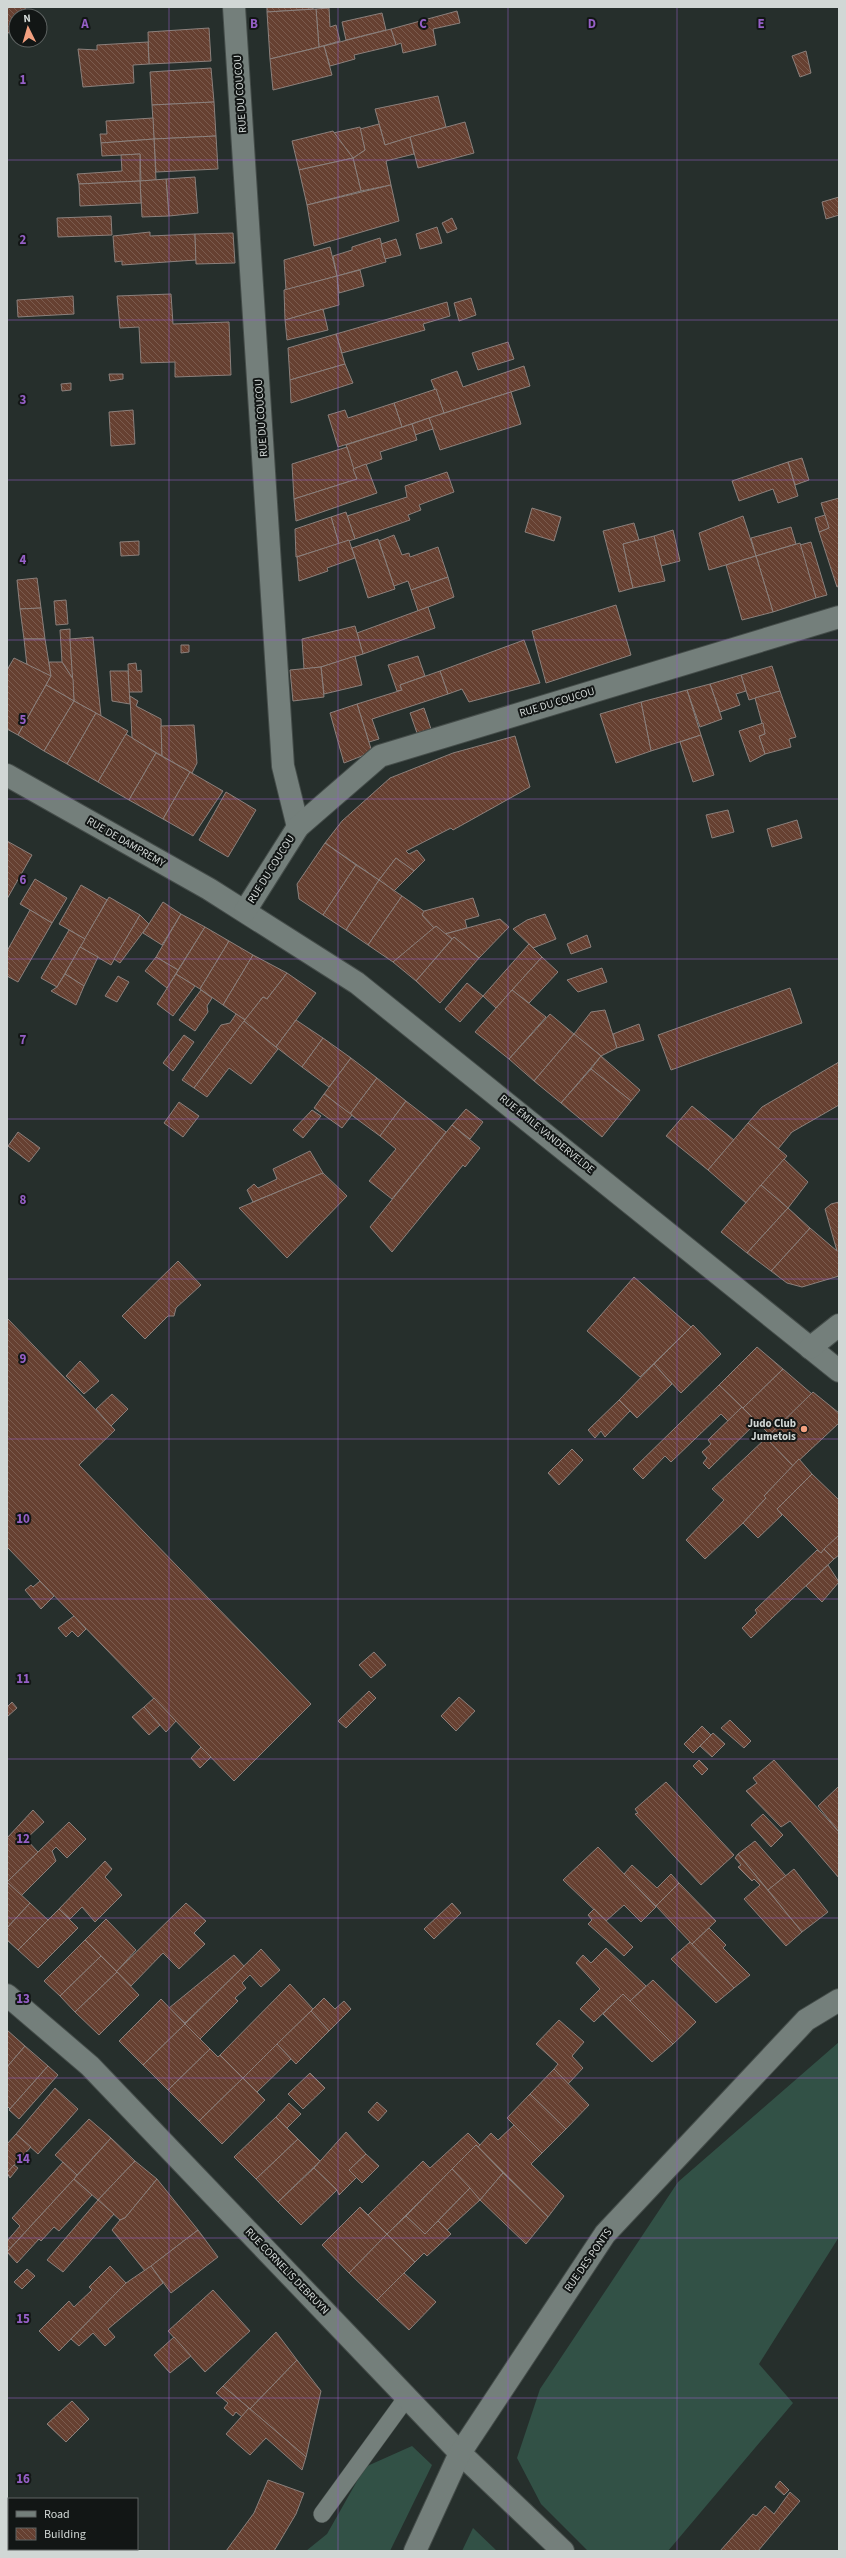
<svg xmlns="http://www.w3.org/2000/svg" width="846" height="2558" font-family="'Source Sans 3',sans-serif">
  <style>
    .grass { fill: #325146 }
    .building { fill: url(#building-back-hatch); stroke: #8b807c }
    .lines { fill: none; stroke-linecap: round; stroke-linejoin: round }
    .lane-casing { stroke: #454d4a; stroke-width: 18 }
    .street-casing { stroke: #454d4a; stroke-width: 24 }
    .lane { stroke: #747f7b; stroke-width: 17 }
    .street { stroke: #747f7b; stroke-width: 22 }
    .grid { fill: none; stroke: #955fc6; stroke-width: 1; stroke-opacity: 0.55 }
    .poi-dot { fill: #f2a080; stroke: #121615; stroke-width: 1.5 }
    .labels { text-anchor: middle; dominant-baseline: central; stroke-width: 4; stroke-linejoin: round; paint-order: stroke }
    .street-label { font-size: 11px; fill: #d1d7d5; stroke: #121615 }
    .poi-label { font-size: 11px; font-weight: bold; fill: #d1d7d5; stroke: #121615; text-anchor: end }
    .grid-label { font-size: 13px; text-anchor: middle; font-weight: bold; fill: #955fc6; stroke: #121615; stroke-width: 4; stroke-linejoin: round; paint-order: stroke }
  </style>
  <defs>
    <pattern id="building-back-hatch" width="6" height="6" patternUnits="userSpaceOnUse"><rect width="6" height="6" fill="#664031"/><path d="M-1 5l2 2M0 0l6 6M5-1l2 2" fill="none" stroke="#7b5b4e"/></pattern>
  </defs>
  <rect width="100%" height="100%" fill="#262f2c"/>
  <g class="grass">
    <polygon points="839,2042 839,2237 759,2364 793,2403 668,2551 588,2551 541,2504 517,2458 540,2389 678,2182"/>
    <polygon points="412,2446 432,2465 390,2551 306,2551 327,2534 365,2467"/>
    <polygon points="473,2528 497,2551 462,2551"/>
  </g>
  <g class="building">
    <polygon points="7,7 25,7 26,16 16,16 16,32 7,33"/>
    <polygon points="267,7 313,7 313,9 267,12"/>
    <polygon points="329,8 330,27 336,25 340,41 319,47 316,9"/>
    <polygon points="316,9 319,47 270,59 267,12"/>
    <polygon points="457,11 460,23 433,29 436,45 403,53 401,43 396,45 391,29"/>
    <polygon points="382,13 386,30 346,40 342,22"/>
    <polygon points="209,28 211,61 149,64 148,32"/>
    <polygon points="391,29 396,45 354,55 355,59 330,66 324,46"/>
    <polygon points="148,42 149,64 133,65 134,83 83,87 78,49 97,50 97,45"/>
    <polygon points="324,46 332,75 273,90 270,59"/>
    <polygon points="806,51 811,73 800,77 792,56"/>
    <polygon points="211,68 214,102 152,105 150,72"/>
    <polygon points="438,96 446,127 385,145 375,109"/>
    <polygon points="214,102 216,136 154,139 152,105"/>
    <polygon points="153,118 154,139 101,143 100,134 107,134 106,121"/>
    <polygon points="465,122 474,153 418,168 410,137"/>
    <polygon points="379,124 385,145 410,137 414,154 386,161 391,185 361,191 353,158 365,150 360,129"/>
    <polygon points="360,127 365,150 353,158 333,133"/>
    <polygon points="333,131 353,158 299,170 292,141"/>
    <polygon points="216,136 218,169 156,172 154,139"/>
    <polygon points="154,139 156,180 141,181 140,154 102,156 101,143"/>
    <polygon points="140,154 140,181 79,184 77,174 122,171 121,155"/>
    <polygon points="353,158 361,191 307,205 299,170"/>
    <polygon points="195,177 198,213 169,216 166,179"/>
    <polygon points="166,179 169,216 142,217 140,181"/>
    <polygon points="140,181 141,203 80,206 79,184"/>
    <polygon points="391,185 399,221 314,246 307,205"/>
    <polygon points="839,197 839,215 826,219 822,202"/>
    <polygon points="111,216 112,235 58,237 57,218"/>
    <polygon points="452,218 457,229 447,233 442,223"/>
    <polygon points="437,227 442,243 420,249 416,234"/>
    <polygon points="150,232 150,236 195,234 196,260 122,265 122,261 115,262 113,236"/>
    <polygon points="233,233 235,263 196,264 195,234"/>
    <polygon points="380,238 386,262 337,276 333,256 352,250 352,247"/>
    <polygon points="396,239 401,255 385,259 381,244"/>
    <polygon points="330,247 337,276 286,290 284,260"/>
    <polygon points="360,270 364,286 339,293 337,276"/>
    <polygon points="337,276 339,305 285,320 284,290"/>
    <polygon points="171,294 173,324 229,322 231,375 175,377 175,362 141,363 139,327 120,328 117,296"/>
    <polygon points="73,296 74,314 18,317 17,300"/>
    <polygon points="471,298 476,315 459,321 454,303"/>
    <polygon points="447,302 450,316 423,324 425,330 342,353 336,334"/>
    <polygon points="323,309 328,330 287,340 285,320"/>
    <polygon points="336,334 345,364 290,380 288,348"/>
    <polygon points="508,342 514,359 478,370 472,353"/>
    <polygon points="345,364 353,383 291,403 290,380"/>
    <polygon points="524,366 530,386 444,413 431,380 457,371 463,387"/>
    <polygon points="109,374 123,374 123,379 110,381"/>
    <polygon points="71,383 71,390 62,391 61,384"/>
    <polygon points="436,389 444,413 402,427 394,403"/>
    <polygon points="511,392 521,424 440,450 429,418"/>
    <polygon points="394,403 402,427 338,447 328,415 345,410 348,418"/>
    <polygon points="133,410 135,444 111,446 109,412"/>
    <polygon points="429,418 433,429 415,435 412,424"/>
    <polygon points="412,424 417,440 380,452 382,459 353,469 346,445"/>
    <polygon points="347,447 357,479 294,499 292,464"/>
    <polygon points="802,458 809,480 795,485 788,462"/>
    <polygon points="788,462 798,496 778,503 773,489 739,501 732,481"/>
    <polygon points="366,464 377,493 296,521 294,499 357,479 353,469"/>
    <polygon points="447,472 454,492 419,505 421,510 408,515 410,520 355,539 347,516 407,497 405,486"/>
    <polygon points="839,498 839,586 837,587 819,532 829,528 821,503"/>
    <polygon points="532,508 561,517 554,541 525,532"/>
    <polygon points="346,512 355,539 339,544 331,517"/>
    <polygon points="825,515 829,528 819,532 815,518"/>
    <polygon points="743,516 756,556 709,570 699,533"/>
    <polygon points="331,517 339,544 296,557 295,529"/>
    <polygon points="634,523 639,540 623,544 633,588 619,592 603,531"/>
    <polygon points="791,527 796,544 756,556 751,538"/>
    <polygon points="673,530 680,561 661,566 654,536"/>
    <polygon points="394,535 402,555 409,553 410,557 438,547 448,577 411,590 408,581 394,586 379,541"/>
    <polygon points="654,536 665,581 633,588 623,544"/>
    <polygon points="378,539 395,589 368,598 352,548"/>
    <polygon points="349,540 355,558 327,568 328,571 299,581 297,557"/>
    <polygon points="139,541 139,555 121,556 120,542"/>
    <polygon points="811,542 827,595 816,598 800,545"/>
    <polygon points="800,543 816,598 773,612 756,556"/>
    <polygon points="756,556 773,612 742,620 726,565"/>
    <polygon points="448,577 454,597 418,611 411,590"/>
    <polygon points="37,578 41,608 20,609 17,580"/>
    <polygon points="66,600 68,624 56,625 54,601"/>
    <polygon points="616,605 631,655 546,683 532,631"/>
    <polygon points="428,607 435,628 363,654 357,633"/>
    <polygon points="41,608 45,639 24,639 20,609"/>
    <polygon points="355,626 363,654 321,667 304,669 302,639"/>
    <polygon points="70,629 70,639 73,679 62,662 60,630"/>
    <polygon points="93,637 101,716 74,701 70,639"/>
    <polygon points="24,639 45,639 51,676 27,666"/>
    <polygon points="524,640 540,683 469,702 462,689 448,694 440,671"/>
    <polygon points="181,645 189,645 189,652 181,653"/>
    <polygon points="355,656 362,685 324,694 321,667"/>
    <polygon points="418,656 425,676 400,685 402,690 397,691 388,665"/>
    <polygon points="14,658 51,676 18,735 7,729 7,670"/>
    <polygon points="49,662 62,662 73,679 74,701 46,685 51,676"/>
    <polygon points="136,663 137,671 141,670 142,692 129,692 128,664"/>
    <polygon points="772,666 780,691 749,700 741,675"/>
    <polygon points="321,667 324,697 293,701 290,670"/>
    <polygon points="110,671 128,671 130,704 112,701"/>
    <polygon points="440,671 448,694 372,719 379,739 369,742 357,704 402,690 400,685"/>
    <polygon points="741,675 746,691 736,694 740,705 720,712 710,684"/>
    <polygon points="710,684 722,719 700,727 687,690"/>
    <polygon points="46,685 74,701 44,751 18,735"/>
    <polygon points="687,690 701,735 651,751 641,702"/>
    <polygon points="780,691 796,737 789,739 791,747 765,754 759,736 765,734 755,698"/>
    <polygon points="130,696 138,701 136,706 161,719 162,756 132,738"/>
    <polygon points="74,701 96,713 67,764 44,751"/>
    <polygon points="641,702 651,751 616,763 600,714"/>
    <polygon points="357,704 372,752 344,763 330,713"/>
    <polygon points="424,708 431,729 417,733 410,713"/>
    <polygon points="96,713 128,731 98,782 67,764"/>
    <polygon points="763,723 765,734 759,736 765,754 750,762 739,731"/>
    <polygon points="194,725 197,763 192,773 162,756 161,726"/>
    <polygon points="126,734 156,753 129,800 98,782"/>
    <polygon points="701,735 714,775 693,782 680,742"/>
    <polygon points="515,736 530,787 453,830 451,828 406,851 409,854 417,850 425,860 414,871 396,858 379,880 325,843 342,821 390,778 453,753"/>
    <polygon points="156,753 190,772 163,819 129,800"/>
    <polygon points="190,772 223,791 193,836 163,819"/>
    <polygon points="226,792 256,810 228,857 199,840"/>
    <polygon points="728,810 734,832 712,838 706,815"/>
    <polygon points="797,820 802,838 772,847 767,829"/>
    <polygon points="7,841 32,855 7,899"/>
    <polygon points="325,843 356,865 323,915 299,899 297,884"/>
    <polygon points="396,858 414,871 394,891 379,880"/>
    <polygon points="356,865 379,880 346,930 323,915"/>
    <polygon points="35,879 67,898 52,923 20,904"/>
    <polygon points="379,880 402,896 368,945 346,930"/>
    <polygon points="81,885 107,900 85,939 59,924"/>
    <polygon points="402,896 425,912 422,915 435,929 393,962 368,945"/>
    <polygon points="109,897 140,915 111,965 80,947"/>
    <polygon points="473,898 479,916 465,920 467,928 445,934 436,926 435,929 422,915 424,911"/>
    <polygon points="163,902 181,914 162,945 143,933"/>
    <polygon points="30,910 52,923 18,982 7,976 7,951"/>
    <polygon points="181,914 205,927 178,970 156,957"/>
    <polygon points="545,914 556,939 533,948 513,929 527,920"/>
    <polygon points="140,915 149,924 120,963 114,959"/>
    <polygon points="500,919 509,927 479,958 454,937 452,939 445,934"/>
    <polygon points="436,926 452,939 416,981 393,962"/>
    <polygon points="205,927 229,941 200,989 176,974"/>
    <polygon points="69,930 85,939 57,987 41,978"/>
    <polygon points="587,935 591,947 571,954 567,944"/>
    <polygon points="454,937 479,958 440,1003 416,981"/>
    <polygon points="229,941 253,955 223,1005 200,989"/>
    <polygon points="529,944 542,957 496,1008 483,996"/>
    <polygon points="80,947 98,957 84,986 65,974"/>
    <polygon points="253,955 287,973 267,999 263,997 245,1020 223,1005"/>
    <polygon points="156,957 178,970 167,988 145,971"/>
    <polygon points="542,957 558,972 529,1003 512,990"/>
    <polygon points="602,968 607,982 578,992 567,980"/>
    <polygon points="287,973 316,993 276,1047 244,1021 263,997 267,999"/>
    <polygon points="65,974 84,986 76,1005 51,991 57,987"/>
    <polygon points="176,974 195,986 173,1016 157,1004"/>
    <polygon points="118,976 129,982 117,1002 105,996"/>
    <polygon points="467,983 483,996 460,1022 445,1009"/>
    <polygon points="790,988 802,1023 671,1070 658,1035"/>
    <polygon points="201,990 212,998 207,1006 208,1012 195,1031 179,1020"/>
    <polygon points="512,990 546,1017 509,1059 475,1032"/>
    <polygon points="605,1010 617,1048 601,1056 574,1034 591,1012"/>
    <polygon points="236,1014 245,1020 194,1088 182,1080 221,1025 230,1023"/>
    <polygon points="550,1014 574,1034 534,1081 509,1059"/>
    <polygon points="296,1020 323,1038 302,1067 276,1047"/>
    <polygon points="244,1021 278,1049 251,1084 229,1068 207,1097 194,1088"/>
    <polygon points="639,1024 644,1040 617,1048 613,1034"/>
    <polygon points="574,1034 601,1056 561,1103 534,1081"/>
    <polygon points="184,1035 194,1042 173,1071 163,1063"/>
    <polygon points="323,1038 351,1058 329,1087 302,1067"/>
    <polygon points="601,1056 640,1090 631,1101 591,1069"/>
    <polygon points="351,1058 377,1078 350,1114 324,1094"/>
    <polygon points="839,1062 839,1105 792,1132 778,1149 748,1123 762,1107"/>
    <polygon points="591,1069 631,1101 602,1137 561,1103"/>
    <polygon points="377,1078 406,1101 380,1136 350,1114"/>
    <polygon points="324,1094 352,1115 342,1128 314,1108"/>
    <polygon points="406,1101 446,1132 392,1199 369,1181 396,1149 380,1136"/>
    <polygon points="179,1102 199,1116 183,1137 164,1123"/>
    <polygon points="692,1106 734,1140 708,1170 666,1136"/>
    <polygon points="466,1109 483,1122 470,1139 452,1125"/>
    <polygon points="312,1110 321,1116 303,1138 293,1130"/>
    <polygon points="748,1123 787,1156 746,1203 708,1170"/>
    <polygon points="452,1125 480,1148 465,1167 463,1165 392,1252 370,1227"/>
    <polygon points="18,1132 40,1148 29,1162 8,1146"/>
    <polygon points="310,1151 323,1173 253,1202 247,1190 254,1184 258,1188 277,1179 273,1169"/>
    <polygon points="784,1159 808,1182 788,1208 761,1185"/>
    <polygon points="323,1173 347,1196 287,1258 239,1208"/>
    <polygon points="761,1185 788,1208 747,1253 721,1232"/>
    <polygon points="839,1202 839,1276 802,1287 787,1283 771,1271 810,1228 837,1251 825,1209 831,1204"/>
    <polygon points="788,1208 810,1228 771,1271 747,1253"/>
    <polygon points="178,1261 201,1285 176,1308 174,1316 168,1316 145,1339 122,1316"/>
    <polygon points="634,1277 691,1327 640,1377 587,1331"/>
    <polygon points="7,1318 115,1430 79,1465 311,1704 234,1781 7,1547"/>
    <polygon points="693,1325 721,1354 681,1393 654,1364"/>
    <polygon points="757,1347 783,1369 743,1408 719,1385"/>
    <polygon points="80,1361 99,1381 84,1394 66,1376"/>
    <polygon points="654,1364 672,1384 637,1418 619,1400"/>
    <polygon points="783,1369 812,1394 770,1435 743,1408"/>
    <polygon points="719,1385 742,1407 728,1421 721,1414 671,1462 665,1456 643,1479 633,1469"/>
    <polygon points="813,1392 839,1413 839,1423 793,1466 766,1438"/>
    <polygon points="112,1394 128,1409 111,1426 96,1409"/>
    <polygon points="619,1400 630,1411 605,1437 601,1431 595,1438 588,1430"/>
    <polygon points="742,1407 757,1422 709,1469 703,1463 707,1458 702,1452 711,1444 708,1440"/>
    <polygon points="766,1438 793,1466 764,1496 766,1498 743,1523 705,1559 686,1540 724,1500 712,1489"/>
    <polygon points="572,1449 583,1460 559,1485 548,1473"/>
    <polygon points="799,1459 812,1474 777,1509 782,1515 758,1538 743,1523 766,1498 764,1496"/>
    <polygon points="812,1474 839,1500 839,1535 821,1553 777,1509"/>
    <polygon points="839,1535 839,1555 834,1559 824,1549"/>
    <polygon points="824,1549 834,1559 751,1638 742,1628 757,1613 755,1610 817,1550 821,1553"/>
    <polygon points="828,1565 839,1582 822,1602 806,1586"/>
    <polygon points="40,1581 54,1596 41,1609 25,1590 31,1585 33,1587"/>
    <polygon points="74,1616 86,1629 78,1637 72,1631 66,1637 58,1628"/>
    <polygon points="374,1652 386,1665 371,1678 359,1665"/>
    <polygon points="369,1691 376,1698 346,1728 338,1721"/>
    <polygon points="459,1697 475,1711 456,1731 441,1716"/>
    <polygon points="154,1698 176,1721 166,1732 144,1707"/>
    <polygon points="12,1702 17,1708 7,1717 7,1707"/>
    <polygon points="144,1707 160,1725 149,1735 132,1717"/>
    <polygon points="730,1720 751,1741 744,1748 721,1728"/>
    <polygon points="702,1726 711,1735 693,1753 684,1744"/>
    <polygon points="713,1733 725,1744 712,1757 700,1746"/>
    <polygon points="201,1747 211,1757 200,1768 191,1758"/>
    <polygon points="699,1760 708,1769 702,1775 693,1766"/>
    <polygon points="774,1760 839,1832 839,1878 790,1821 781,1827 746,1791 757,1783 753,1778"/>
    <polygon points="666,1782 734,1855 701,1885 635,1814 638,1813 635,1809"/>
    <polygon points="838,1787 839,1789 839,1832 818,1806"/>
    <polygon points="33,1810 44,1822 26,1839 38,1852 7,1882 7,1838"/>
    <polygon points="763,1814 783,1835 771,1847 751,1825"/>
    <polygon points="69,1822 86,1839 67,1858 56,1847 52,1851 56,1861 21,1896 7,1882"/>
    <polygon points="755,1841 786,1876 768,1890 738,1854"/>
    <polygon points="598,1847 656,1907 641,1922 624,1905 606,1921 563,1880"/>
    <polygon points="738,1854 802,1932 786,1946 744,1899 760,1885 754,1879 752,1881 738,1867 741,1865 735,1858"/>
    <polygon points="105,1861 112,1869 105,1877 122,1895 95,1922 82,1907 70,1919 59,1909"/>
    <polygon points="632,1865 657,1888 671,1874 679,1883 656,1906 624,1874"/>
    <polygon points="794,1869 828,1912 802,1932 768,1890"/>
    <polygon points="7,1882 30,1903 7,1928"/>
    <polygon points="679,1883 716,1921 692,1944 656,1906"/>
    <polygon points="30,1903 48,1920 18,1950 7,1940 7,1928"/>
    <polygon points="186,1903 206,1921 194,1933 205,1944 179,1969 163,1953 131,1986 116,1972"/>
    <polygon points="452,1903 461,1913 434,1939 424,1929"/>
    <polygon points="59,1909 78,1928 38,1968 18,1950"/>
    <polygon points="594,1909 633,1947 624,1956 588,1924 592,1920 588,1915"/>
    <polygon points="106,1919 136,1950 116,1972 85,1940"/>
    <polygon points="709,1928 726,1945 723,1948 750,1975 734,1988 692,1944"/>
    <polygon points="85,1940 101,1956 60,1996 44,1981"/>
    <polygon points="690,1942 734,1988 716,2003 671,1959"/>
    <polygon points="606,1948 646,1986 630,2001 623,1994 594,2022 580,2009 600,1989 576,1963 583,1955 591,1963"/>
    <polygon points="261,1949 280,1970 261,1987 250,1975 242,1983 246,1988 235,1998 238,2001 200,2039 185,2024"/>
    <polygon points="234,1955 244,1966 185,2023 169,2008"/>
    <polygon points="101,1956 117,1972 75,2012 60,1996"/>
    <polygon points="117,1972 139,1995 99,2035 75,2012"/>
    <polygon points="653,1980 696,2022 673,2044 630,2001"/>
    <polygon points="290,1984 313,2009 243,2078 220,2055"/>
    <polygon points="623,1994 673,2044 652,2062 603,2014"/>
    <polygon points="324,1998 335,2009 344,2001 351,2009 329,2031 311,2011"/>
    <polygon points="161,1999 185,2024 143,2065 119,2041"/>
    <polygon points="311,2011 329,2031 296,2064 277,2044"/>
    <polygon points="559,2020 584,2042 572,2056 583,2068 568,2084 554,2069 558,2064 536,2044"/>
    <polygon points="185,2024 210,2049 168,2090 143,2065"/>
    <polygon points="7,2030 25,2046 7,2067"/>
    <polygon points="277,2044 291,2059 257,2092 243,2078"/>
    <polygon points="25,2046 48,2066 10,2109 7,2106 7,2067"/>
    <polygon points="210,2049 218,2057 220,2055 243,2078 199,2121 168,2090"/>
    <polygon points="48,2066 58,2075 19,2119 9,2110"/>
    <polygon points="554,2069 589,2105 566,2129 530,2094"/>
    <polygon points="310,2073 325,2088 303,2109 288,2094"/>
    <polygon points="243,2078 265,2100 222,2144 199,2121"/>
    <polygon points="55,2088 78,2109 38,2154 16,2134"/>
    <polygon points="530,2094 566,2129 542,2153 507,2118"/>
    <polygon points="377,2102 387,2111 378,2121 368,2112"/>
    <polygon points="289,2103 301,2114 287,2128 276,2117"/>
    <polygon points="276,2117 298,2139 256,2179 234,2157"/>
    <polygon points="89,2119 111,2138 77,2175 55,2155"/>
    <polygon points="514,2125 542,2153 531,2164 564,2196 548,2217 478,2147 491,2133 498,2140"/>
    <polygon points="346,2132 366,2154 349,2170 357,2177 339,2195 337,2190 314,2168"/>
    <polygon points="468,2133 480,2145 478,2147 476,2145 387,2234 368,2215 423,2161 430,2168"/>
    <polygon points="16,2134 31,2147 7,2173 7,2144"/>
    <polygon points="111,2138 135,2161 98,2200 74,2179"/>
    <polygon points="298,2139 320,2161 278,2202 256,2179"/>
    <polygon points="476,2145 503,2173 480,2200 452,2169"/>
    <polygon points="366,2154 379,2166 362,2183 349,2170"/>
    <polygon points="135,2161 157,2179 125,2218 120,2220 98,2200"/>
    <polygon points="63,2162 77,2175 74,2179 7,2252 7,2241 20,2226 12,2218"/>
    <polygon points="14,2165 18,2168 10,2178 7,2173"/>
    <polygon points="314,2168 337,2190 301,2225 278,2202"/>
    <polygon points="452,2169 470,2188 425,2234 406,2216"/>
    <polygon points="503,2173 548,2217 526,2244 480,2200"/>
    <polygon points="74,2179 92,2195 59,2231 54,2227 41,2241 39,2239 17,2263 7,2252"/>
    <polygon points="157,2179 198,2230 145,2271 112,2230 120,2220 125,2218"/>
    <polygon points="470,2188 480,2200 447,2230 438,2221"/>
    <polygon points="98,2200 114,2214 63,2272 47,2260"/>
    <polygon points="360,2207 387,2234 349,2273 322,2245"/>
    <polygon points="406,2216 425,2234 438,2221 451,2234 427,2256 424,2253 415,2262 387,2234"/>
    <polygon points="198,2230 218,2257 171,2293 151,2266"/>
    <polygon points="387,2234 415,2262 377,2300 349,2273"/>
    <polygon points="110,2266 126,2283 59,2351 39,2331 69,2301 74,2307 92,2290 89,2287"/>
    <polygon points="151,2266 163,2283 108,2329 115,2337 105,2346 93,2333 79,2346 71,2339 126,2283"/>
    <polygon points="27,2269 35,2276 22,2289 14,2282"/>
    <polygon points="404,2273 436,2302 409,2330 377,2300"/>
    <polygon points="213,2290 250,2331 205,2372 168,2331"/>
    <polygon points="276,2332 297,2360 250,2409 223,2386"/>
    <polygon points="174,2337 191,2356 170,2373 154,2355"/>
    <polygon points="297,2360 321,2391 306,2457 250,2409"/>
    <polygon points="223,2386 249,2408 242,2417 236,2412 233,2416 224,2408 228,2403 216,2393"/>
    <polygon points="72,2401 89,2419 66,2442 47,2424"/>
    <polygon points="249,2408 306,2457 302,2470 266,2438 250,2455 226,2434"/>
    <polygon points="268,2480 304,2493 296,2514 274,2551 226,2551 254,2513"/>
    <polygon points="780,2481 789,2490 784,2495 775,2487"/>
    <polygon points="790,2492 800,2501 758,2551 720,2551 753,2514 756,2516 765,2506 774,2514"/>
  </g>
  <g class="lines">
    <g class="lane-casing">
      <polyline id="lane" points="322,2514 407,2397"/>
    </g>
    <g class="street-casing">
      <g id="street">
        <polyline points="234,7 283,766 298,827"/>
        <polyline points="7,775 209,889 357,983 839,1371"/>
        <polyline points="245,911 298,827 380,756 839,617"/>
        <polyline points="810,1348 839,1325"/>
        <polyline points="7,1995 90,2066 460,2453 563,2551"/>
        <polyline points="415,2551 460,2453 605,2234 806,2020 839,2000"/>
      </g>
    </g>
    <use href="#lane" class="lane"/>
    <use href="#street" class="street"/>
  </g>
  <path class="grid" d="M169,7V2551M338,7V2551M508,7V2551M677,7V2551M7,160H839M7,320H839M7,480H839M7,640H839M7,799H839M7,959H839M7,1119H839M7,1279H839M7,1439H839M7,1599H839M7,1759H839M7,1918H839M7,2078H839M7,2238H839M7,2398H839"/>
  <circle class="poi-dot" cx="804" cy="1429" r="4"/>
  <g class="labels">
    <g class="street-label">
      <text transform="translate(240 94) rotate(-94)">RUE DU COUCOU</text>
      <text transform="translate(261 418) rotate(-94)">RUE DU COUCOU</text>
      <text transform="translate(557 702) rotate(-17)">RUE DU COUCOU</text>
      <text transform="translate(126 842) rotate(30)">RUE DE DAMPREMY</text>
      <text transform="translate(271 869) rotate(-58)">RUE DU COUCOU</text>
      <text transform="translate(547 1134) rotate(39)">RUE ÉMILE VANDERVELDE</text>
      <text transform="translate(588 2260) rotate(-55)">RUE DES PONTS</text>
      <text transform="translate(287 2271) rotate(46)">RUE CORNELIS DEBRUYN</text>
    </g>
    <g class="poi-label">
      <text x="796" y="1423">Judo Club<tspan x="796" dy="13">Jumetois</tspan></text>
    </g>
  </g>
  <g class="grid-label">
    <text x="85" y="28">A</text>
    <text x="254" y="28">B</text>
    <text x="423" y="28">C</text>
    <text x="592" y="28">D</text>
    <text x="761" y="28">E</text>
    <text x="23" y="84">1</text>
    <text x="23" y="244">2</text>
    <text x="23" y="404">3</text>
    <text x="23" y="564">4</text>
    <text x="23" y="724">5</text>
    <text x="23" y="884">6</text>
    <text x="23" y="1044">7</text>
    <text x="23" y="1204">8</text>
    <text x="23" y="1363">9</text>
    <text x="23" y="1523">10</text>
    <text x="23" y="1683">11</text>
    <text x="23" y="1843">12</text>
    <text x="23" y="2003">13</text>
    <text x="23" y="2163">14</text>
    <text x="23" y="2323">15</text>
    <text x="23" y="2483">16</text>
  </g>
  <rect width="846" height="2558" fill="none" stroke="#d1d7d5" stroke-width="16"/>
  <rect x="8" y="2498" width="130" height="52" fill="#121615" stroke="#5e6362"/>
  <rect x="16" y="2511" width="20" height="6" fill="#747f7b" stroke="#5e6362"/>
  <text x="44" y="2518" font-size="12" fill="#d1d7d5">Road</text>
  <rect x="16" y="2528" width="20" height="12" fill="url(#building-back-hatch)" stroke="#5e6362"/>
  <text x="44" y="2538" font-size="12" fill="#d1d7d5">Building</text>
  <g transform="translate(28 28) rotate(355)"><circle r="19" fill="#121615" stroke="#5e6362"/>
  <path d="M0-3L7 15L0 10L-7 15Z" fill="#f2a080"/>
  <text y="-6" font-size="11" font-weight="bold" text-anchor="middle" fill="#d1d7d5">N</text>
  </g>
</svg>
